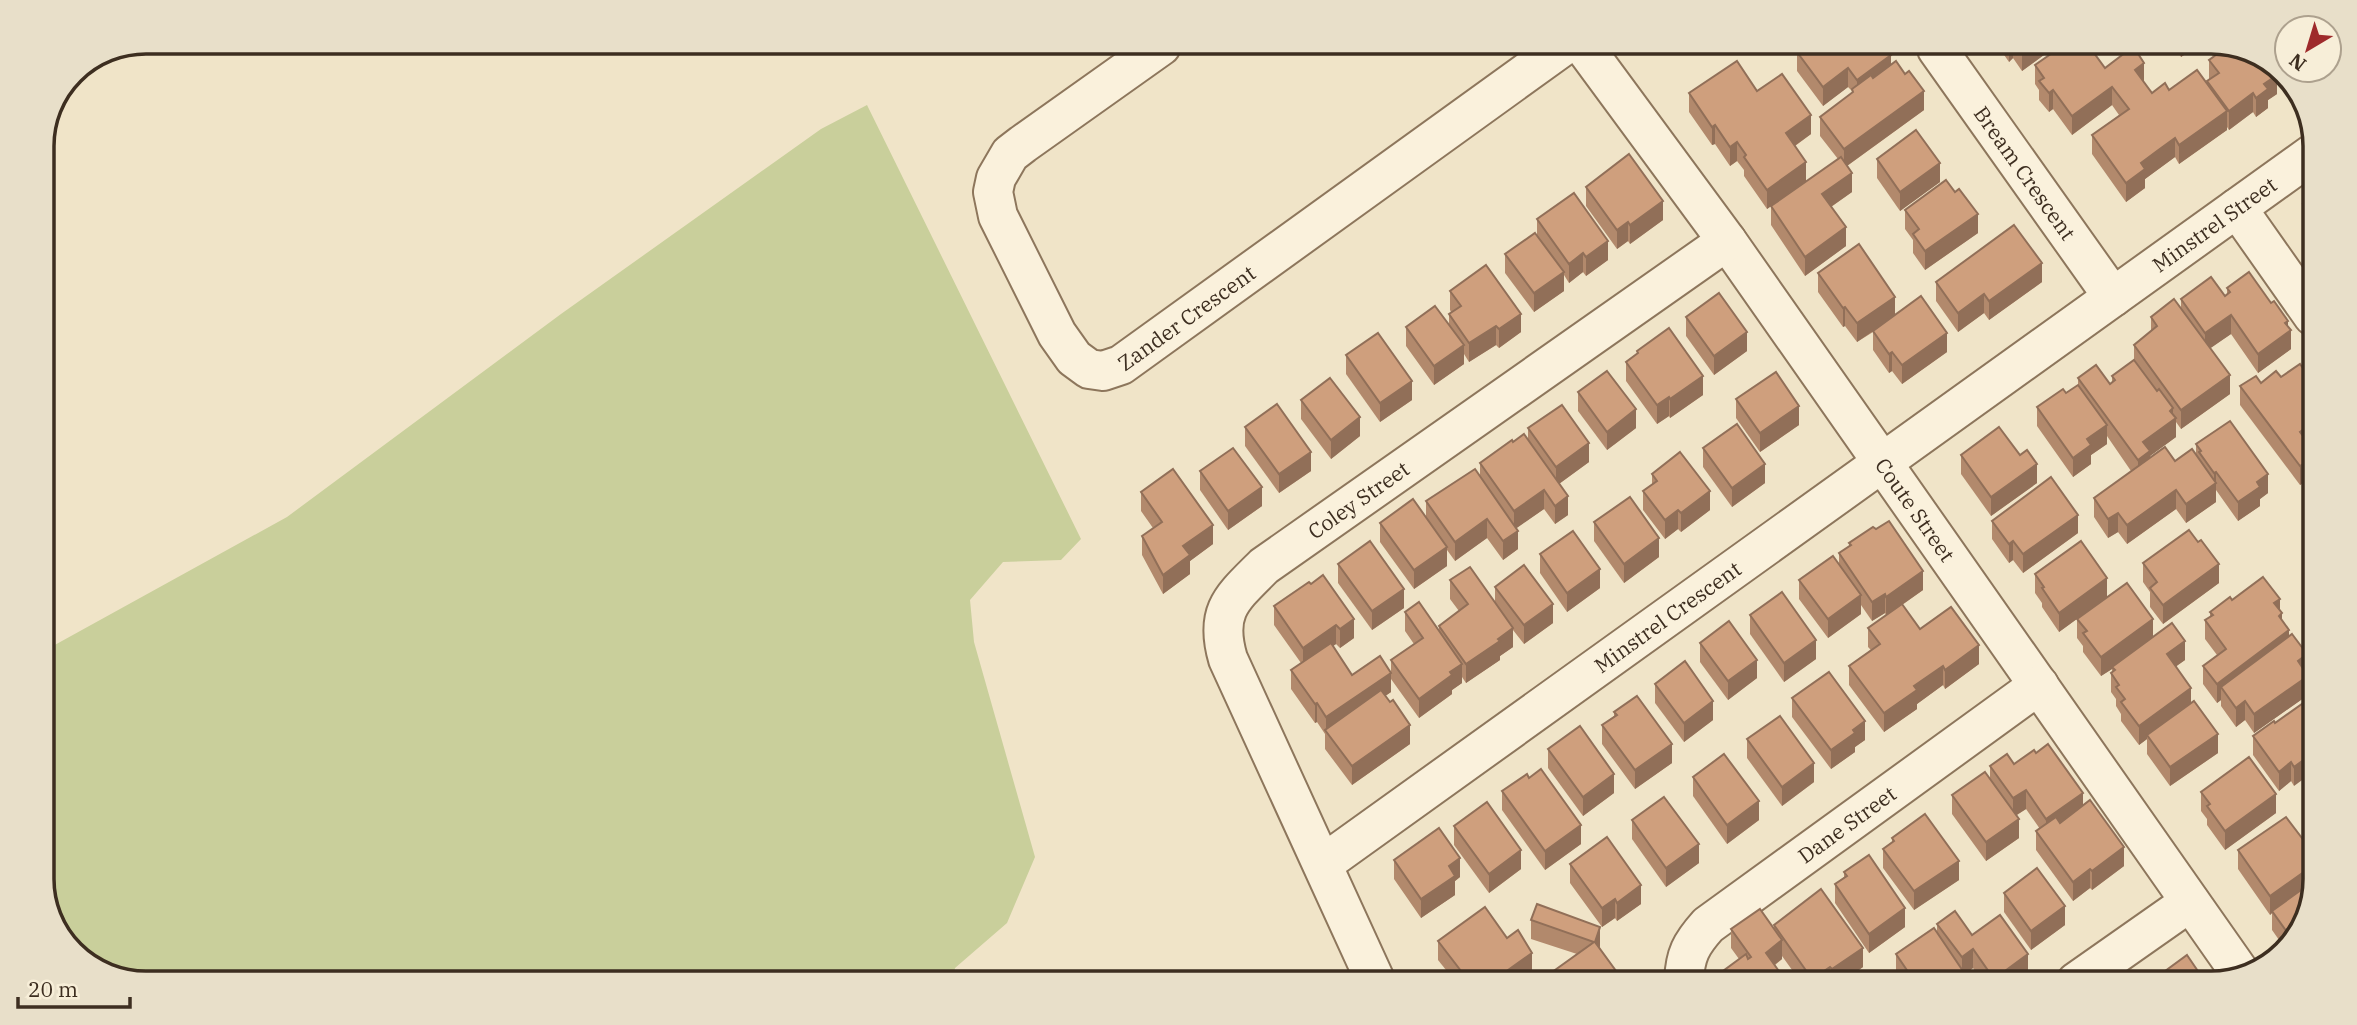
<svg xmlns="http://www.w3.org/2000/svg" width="2357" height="1025" font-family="'IBM Plex Serif',serif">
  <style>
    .green { fill: #c9cf9b }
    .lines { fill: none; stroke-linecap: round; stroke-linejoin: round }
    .minor-casing { stroke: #8d765c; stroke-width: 42 }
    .minor { stroke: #faf1dc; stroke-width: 38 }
    .wall { fill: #b2896c }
    .shaded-wall { fill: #916f58 }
    .building { fill: #cf9f7d; stroke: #916f58; stroke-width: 2 }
    .labels { text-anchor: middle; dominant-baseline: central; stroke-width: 5; stroke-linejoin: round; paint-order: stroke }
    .street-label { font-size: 21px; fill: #3d2e20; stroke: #f7eed8 }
    .rim { fill: none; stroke: #3d2e20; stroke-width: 3.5 }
  </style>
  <rect width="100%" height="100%" fill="#f0e4c8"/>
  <polygon class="green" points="867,105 1081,539 1061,560 1003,562 970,600 974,642 1035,857 1007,923 955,968 953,978 107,975 63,942 42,886 42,652 287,517 561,314 821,129"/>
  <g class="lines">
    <g class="minor-casing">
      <g id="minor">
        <path id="s1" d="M1161,46L1023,144L1010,154L996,178L993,192L998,216L1057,334L1074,358L1089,369L1103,371L1121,365L1562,47"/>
        <path id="s2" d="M1584,47L1727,241L2241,974"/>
        <path id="s3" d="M1937,49L2113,297"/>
        <polyline points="2237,208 2313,316"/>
        <path id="s4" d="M1323,864L2315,152"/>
        <path id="s5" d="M1375,980L1228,659C1214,611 1232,598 1264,566L1727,241"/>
        <path id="s6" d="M1684,981C1685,955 1691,944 1708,925L2039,685"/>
        <polyline points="2076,982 2190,902"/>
      </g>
    </g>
    <use href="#minor" class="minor"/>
  </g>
  <g class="wall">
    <polygon points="2000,49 2052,49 2022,71 2013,58 2009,62"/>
    <polygon points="2176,49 2191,50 2181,57"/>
    <polygon points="1863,51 1891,65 1924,110 1847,166 1852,192 1831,207 1846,246 1805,276 1771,225 1771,206 1838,159 1820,136 1820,117 1852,94 1852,91 1848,87 1823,106 1797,71 1797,52"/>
    <polygon points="2209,60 2277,94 2268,100 2268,108 2256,117 2253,112 2229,130 2227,127 2227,130 2179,164 2175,157 2145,179 2145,188 2126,202 2092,154 2092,135 2119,115 2112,105 2072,135 2053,109 2049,112 2039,100 2039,90 2035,84 2035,65 2105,68 2144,82 2152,93 2207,84 2207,81 2209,79"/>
    <polygon points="1757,91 1811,134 1795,146 1806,181 1767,209 1744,176 1744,170 1737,161 1730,166 1715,144 1712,145 1689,112 1689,93"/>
    <polygon points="1877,159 1940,182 1900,211 1877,178"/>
    <polygon points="1586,187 1663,220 1630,244 1628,241 1617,249 1586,206"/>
    <polygon points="2314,196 2314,238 2303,223 2303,204"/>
    <polygon points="1905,210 1978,233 1925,270 1913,253 1913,240 1905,229"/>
    <polygon points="1537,219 1608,260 1586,276 1583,272 1569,283 1564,275 1564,291 1534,312 1505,273 1505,254 1537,236"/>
    <polygon points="1818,273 1895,315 1947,352 1902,384 1892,371 1889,373 1873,350 1873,332 1857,342 1845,326 1843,327 1818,292"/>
    <polygon points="1936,282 2042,282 1989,320 1984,313 1958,332 1936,301"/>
    <polygon points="2227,288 2288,326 2291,349 2258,373 2231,334 2210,348 2230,394 2181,429 2176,422 2176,437 2150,456 2150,458 2175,461 2196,456 2196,444 2268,493 2260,499 2260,506 2238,521 2216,490 2216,502 2186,523 2176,509 2127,544 2118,532 2108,538 2094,517 2094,498 2131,471 2107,436 2107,444 2091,455 2091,464 2073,477 2037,426 2037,407 2066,393 2078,385 2078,378 2110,384 2112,383 2112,376 2134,360 2134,345 2151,331 2151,317 2181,308 2181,299 2225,296 2227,294"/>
    <polygon points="1450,291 1521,332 1499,348 1496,345 1469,362 1464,354 1464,364 1434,385 1406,346 1406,327 1449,325 1449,314 1451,312 1450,310"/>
    <polygon points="1686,317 1747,351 1714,375 1686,336"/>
    <polygon points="1637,351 1703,395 1670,418 1669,416 1657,424 1626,381 1626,362 1637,354"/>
    <polygon points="1346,355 1412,400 1380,422 1346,374"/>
    <polygon points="2240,386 2309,444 2312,448 2312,477 2300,485 2240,405"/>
    <polygon points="1578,392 1636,428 1607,450 1578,411"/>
    <polygon points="1736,399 1799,425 1760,452 1736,418"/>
    <polygon points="1301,400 1360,436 1331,459 1301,419"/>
    <polygon points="1245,427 1311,471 1279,493 1245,446"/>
    <polygon points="1528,428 1589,462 1559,484 1568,515 1555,524 1544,509 1516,528 1518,549 1503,560 1487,538 1455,561 1447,550 1447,566 1414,589 1380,542 1380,523 1426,518 1426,501 1480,476 1480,463 1513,442 1528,440"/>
    <polygon points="1703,448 1765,483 1732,507 1703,467"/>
    <polygon points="1961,455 2037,483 1991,516 1961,474"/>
    <polygon points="1200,471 1262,506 1228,530 1200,490"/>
    <polygon points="1652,474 1710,510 1681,532 1678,529 1665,539 1643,510 1643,491 1652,485"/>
    <polygon points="1141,492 1213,544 1190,561 1190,574 1163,594 1142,555 1142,536 1153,528 1141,511"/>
    <polygon points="1992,521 2078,533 2023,573 2013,560 2009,563 1992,539"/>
    <polygon points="1594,522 1659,557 1624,583 1594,541"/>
    <polygon points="1849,543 1923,590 1902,605 1920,629 1979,664 1945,689 1943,685 1917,704 1917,709 1884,732 1849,685 1849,666 1871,650 1868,647 1868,628 1886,615 1885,613 1872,621 1861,605 1861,614 1828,638 1799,599 1799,580 1839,564 1839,553 1849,546"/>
    <polygon points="1540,554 1600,588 1567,612 1540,573"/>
    <polygon points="2143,563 2219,583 2163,624 2150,607 2150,592 2143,582"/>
    <polygon points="1338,564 1404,608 1372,630 1338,583"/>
    <polygon points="2035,574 2107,597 2059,632 2042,607 2042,603 2035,593"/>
    <polygon points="1450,580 1495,602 1495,587 1553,623 1524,644 1513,630 1513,647 1500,656 1500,660 1466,683 1462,677 1462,683 1452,690 1452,694 1419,718 1391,679 1391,692 1385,696 1410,744 1352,785 1325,749 1325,734 1317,722 1315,723 1291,689 1291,670 1301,663 1274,625 1274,606 1309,582 1354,638 1340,648 1336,644 1333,646 1352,675 1391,673 1391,660 1414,644 1405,631 1405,612 1439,631 1439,626 1459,611 1450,599"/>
    <polygon points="2232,600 2280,610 2282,620 2307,673 2308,695 2254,733 2245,720 2236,727 2221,706 2221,700 2217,703 2203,684 2203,666 2217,655 2205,639 2205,620 2210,617 2210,612"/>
    <polygon points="1750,615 1816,659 1784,682 1750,634"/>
    <polygon points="2077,619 2153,636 2185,660 2176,666 2191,703 2218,753 2170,786 2147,754 2147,739 2139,745 2121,721 2121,714 2116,706 2116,699 2111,692 2111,673 2112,672 2112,669 2101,676 2083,652 2083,646 2077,638"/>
    <polygon points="1700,643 1757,678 1728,700 1700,662"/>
    <polygon points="1655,684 1713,720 1684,742 1655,703"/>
    <polygon points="1792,698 1865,740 1855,747 1855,752 1831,769 1792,717"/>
    <polygon points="2309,699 2294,786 2291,781 2279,791 2253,755 2253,736 2275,723"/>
    <polygon points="1614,712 1672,763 1635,789 1602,744 1602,725 1614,716"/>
    <polygon points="1747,739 1814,782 1782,806 1747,758"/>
    <polygon points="1548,749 1614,793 1583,816 1548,768"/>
    <polygon points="2036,753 2083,805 2124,866 2092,890 2090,888 2073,901 2036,850 2036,831 2040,829 2026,809 2017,815 2019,838 1986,861 1952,814 1952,795 1990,778 1990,766 2014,764"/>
    <polygon points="1693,777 1759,820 1727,844 1693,796"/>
    <polygon points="1502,791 1581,844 1545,870 1502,810"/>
    <polygon points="2201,792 2276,813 2225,850 2207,825 2207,819 2201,811"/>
    <polygon points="1632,820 1699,863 1666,887 1632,839"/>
    <polygon points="1454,826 1521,869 1489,893 1454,845"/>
    <polygon points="1892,838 1959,880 1914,910 1883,868 1883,849 1892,842"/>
    <polygon points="2238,850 2307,918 2284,947 2272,930 2272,913 2270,915 2238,869"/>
    <polygon points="1394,860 1460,877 1455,881 1455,895 1421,918 1394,879"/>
    <polygon points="1570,864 1641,904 1617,921 1615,918 1602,927 1570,883"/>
    <polygon points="1844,872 1905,927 1869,953 1835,903 1835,884 1844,877"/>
    <polygon points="2004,893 2065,925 2031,950 2004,912"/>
    <polygon points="1537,904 1600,946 1599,948 1619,981 1548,981 1548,975 1577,954 1531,939 1531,920"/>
    <polygon points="1937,924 1972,935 2028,973 2015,982 1983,982 1973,968 1965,974 1967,982 1902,982 1896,973 1896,954 1937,934"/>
    <polygon points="1774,925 1863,967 1841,982 1800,981 1782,956 1782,959 1775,965 1786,981 1723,981 1723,971 1739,959 1731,948 1731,929 1774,928"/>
    <polygon points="1438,941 1532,972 1520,980 1454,980 1438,960"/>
  </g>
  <g class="shaded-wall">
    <polygon points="2009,49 2013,49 2013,58 2009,62"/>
    <polygon points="2026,49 2052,49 2022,71 2022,52"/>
    <polygon points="2181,50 2191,50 2181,57"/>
    <polygon points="1891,55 1891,74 1857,99 1857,80"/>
    <polygon points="2144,63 2144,82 2135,89 2135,70"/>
    <polygon points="1848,68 1848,87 1823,106 1823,87"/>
    <polygon points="2277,75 2277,94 2268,100 2268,108 2256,117 2256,98 2264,84"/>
    <polygon points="2112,87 2112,105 2072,135 2072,116"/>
    <polygon points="2053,90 2053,109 2049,112 2049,93"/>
    <polygon points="1924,91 1924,110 1844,168 1844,149"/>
    <polygon points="2253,93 2253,112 2229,130 2229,111"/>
    <polygon points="2227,111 2227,130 2179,164 2179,145"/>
    <polygon points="1811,115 1811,134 1786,152 1786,133"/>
    <polygon points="1715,125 1715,144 1712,145 1712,127"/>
    <polygon points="2175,138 2175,157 2145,179 2145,188 2126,202 2126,183 2141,163"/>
    <polygon points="1737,142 1737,161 1730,166 1730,147"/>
    <polygon points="1806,162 1806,181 1767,209 1767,190"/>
    <polygon points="1940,163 1940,182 1900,211 1900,192"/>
    <polygon points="1852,173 1852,192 1822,213 1822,194"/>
    <polygon points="1663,201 1663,220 1630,244 1630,225"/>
    <polygon points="1978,214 1978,233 1925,270 1925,251"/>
    <polygon points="1628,222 1628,241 1617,249 1617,230"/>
    <polygon points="1846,227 1846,246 1805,276 1805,257"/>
    <polygon points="1608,241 1608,260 1586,276 1586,257"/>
    <polygon points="1583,253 1583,272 1569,283 1569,264"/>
    <polygon points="2042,263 2042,282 1989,320 1989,301"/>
    <polygon points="1564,272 1564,291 1534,312 1534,293"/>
    <polygon points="1984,294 1984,313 1958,332 1958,313"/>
    <polygon points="1895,297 1895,316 1857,342 1857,323"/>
    <polygon points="1845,307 1845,326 1843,327 1843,308"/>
    <polygon points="1521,314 1521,332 1499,348 1499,329"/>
    <polygon points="2231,315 2231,334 2205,352 2205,333"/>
    <polygon points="2288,321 2288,333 2291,330 2291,349 2258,373 2258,354"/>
    <polygon points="1496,326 1496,345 1469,362 1469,343"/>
    <polygon points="1747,332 1747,351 1714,375 1714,356"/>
    <polygon points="1947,333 1947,352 1902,384 1902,365"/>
    <polygon points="1464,345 1464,364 1434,385 1434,366"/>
    <polygon points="1892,352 1892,371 1889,373 1889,354"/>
    <polygon points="2230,375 2230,394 2181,429 2181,410"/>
    <polygon points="1703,376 1703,395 1670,418 1670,399"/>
    <polygon points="1412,381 1412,400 1380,422 1380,403"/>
    <polygon points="1669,397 1669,416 1657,424 1657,405"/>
    <polygon points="1799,406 1799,425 1760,452 1760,433"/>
    <polygon points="2173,408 2173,420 2176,418 2176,437 2150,456 2150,470 2138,479 2138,460 2143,442"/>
    <polygon points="1636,409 1636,428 1607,450 1607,432"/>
    <polygon points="1360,417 1360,436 1331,459 1331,440"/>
    <polygon points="2312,423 2312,442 2300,451 2300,432"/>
    <polygon points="2107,425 2107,444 2091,455 2091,464 2073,477 2073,458 2087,439"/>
    <polygon points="1589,443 1589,462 1556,486 1556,467"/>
    <polygon points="1311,452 1311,471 1279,493 1279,474"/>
    <polygon points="2312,458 2312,477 2300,485 2300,466"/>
    <polygon points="1765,464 1765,483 1732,507 1732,488"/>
    <polygon points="2037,464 2037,483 1991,516 1991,497"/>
    <polygon points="2216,472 2216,502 2186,523 2186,504 2214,484 2214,473"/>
    <polygon points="2268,474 2268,493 2260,499 2260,506 2238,521 2238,502 2257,482"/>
    <polygon points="1262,487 1262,506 1228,530 1228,511"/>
    <polygon points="1544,490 1544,509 1514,530 1514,511"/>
    <polygon points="2176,490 2176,509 2127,544 2127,525"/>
    <polygon points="1710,491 1710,510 1681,532 1681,513"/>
    <polygon points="1568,496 1568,515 1555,524 1555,506"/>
    <polygon points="1678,510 1678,529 1665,539 1665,520"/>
    <polygon points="2118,513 2118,532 2108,538 2108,519"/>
    <polygon points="2078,515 2078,533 2023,573 2023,554"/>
    <polygon points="1487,519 1487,538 1455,561 1455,542"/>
    <polygon points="1213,525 1213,544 1190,561 1190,574 1163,594 1163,575 1183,546"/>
    <polygon points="1518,531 1518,549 1503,560 1503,541"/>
    <polygon points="1659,538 1659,557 1624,583 1624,564"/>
    <polygon points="2013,541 2013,560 2009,563 2009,544"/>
    <polygon points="1447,547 1447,566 1414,589 1414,570"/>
    <polygon points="2219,564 2219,583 2163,624 2163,605"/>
    <polygon points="1600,569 1600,588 1567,612 1567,593"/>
    <polygon points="1923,571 1923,590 1886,616 1886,597"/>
    <polygon points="2107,578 2107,597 2059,632 2059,613"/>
    <polygon points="1404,589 1404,608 1372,630 1372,611"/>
    <polygon points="1885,594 1885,613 1872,621 1872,602"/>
    <polygon points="1861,595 1861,614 1828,638 1828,619"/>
    <polygon points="2280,599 2280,615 2282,613 2282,632 2274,603"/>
    <polygon points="1553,604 1553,623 1524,644 1524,625"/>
    <polygon points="1354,619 1354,638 1340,648 1340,629"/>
    <polygon points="2153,619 2153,638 2112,667 2112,669 2101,676 2101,657"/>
    <polygon points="1336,625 1336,644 1303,667 1303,648"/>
    <polygon points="1513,628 1513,647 1500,656 1500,660 1466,683 1466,664"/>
    <polygon points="2289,630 2289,649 2221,687 2221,700 2217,703 2217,684"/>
    <polygon points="1816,640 1816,659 1784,682 1784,663"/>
    <polygon points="2185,641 2185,660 2167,673 2167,654"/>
    <polygon points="1979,645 1979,664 1945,689 1945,670"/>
    <polygon points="2307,654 2307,673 2298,661"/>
    <polygon points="1757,660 1757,678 1728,700 1728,681"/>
    <polygon points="1462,664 1462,683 1452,690 1452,694 1419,718 1419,699 1450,672"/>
    <polygon points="1943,666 1943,685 1917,704 1917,709 1884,732 1884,713 1914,686"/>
    <polygon points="1391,673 1391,692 1329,735 1326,731 1326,717"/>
    <polygon points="2308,676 2308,695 2254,733 2254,714"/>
    <polygon points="2191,688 2191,707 2147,735 2147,739 2139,745 2139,726"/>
    <polygon points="1713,701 1713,720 1684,742 1684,723"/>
    <polygon points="2245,701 2245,720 2236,727 2236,708"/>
    <polygon points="1317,703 1317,722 1315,723 1315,704"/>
    <polygon points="1865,721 1865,740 1855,747 1855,752 1831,769 1831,750 1853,730"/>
    <polygon points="1410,725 1410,744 1352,785 1352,766"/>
    <polygon points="2218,734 2218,753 2170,786 2170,767"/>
    <polygon points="1672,744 1672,763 1635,789 1635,770"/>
    <polygon points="2309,756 2309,775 2294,786 2294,767"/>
    <polygon points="2291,762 2291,781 2279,791 2279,772"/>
    <polygon points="1814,763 1814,782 1782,806 1782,787"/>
    <polygon points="1614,774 1614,793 1583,816 1583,797"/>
    <polygon points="2026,790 2026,809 2013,817 2013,798"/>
    <polygon points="2083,793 2083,812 2046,838 2046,819"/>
    <polygon points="2276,794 2276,813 2225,850 2225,831"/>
    <polygon points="1759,801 1759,820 1727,844 1727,825"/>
    <polygon points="2019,819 2019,838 1986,861 1986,842"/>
    <polygon points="1581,825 1581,844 1545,870 1545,851"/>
    <polygon points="1699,844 1699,863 1666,887 1666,868"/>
    <polygon points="2124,847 2124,866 2092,890 2092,871"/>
    <polygon points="1521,850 1521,869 1489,893 1489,874"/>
    <polygon points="1460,858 1460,877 1455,881 1455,895 1421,918 1421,899 1449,866"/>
    <polygon points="1959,861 1959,880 1914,910 1914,891"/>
    <polygon points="2090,869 2090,888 2073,901 2073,882"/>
    <polygon points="2308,869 2308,888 2272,911 2272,913 2270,915 2270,896"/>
    <polygon points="1641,885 1641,904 1617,921 1617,903"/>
    <polygon points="1615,899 1615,918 1602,927 1602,908"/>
    <polygon points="2065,906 2065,925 2031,950 2031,931"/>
    <polygon points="1905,908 1905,927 1869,953 1869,934"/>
    <polygon points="1600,927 1600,946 1595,961 1595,942"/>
    <polygon points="1782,940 1782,959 1766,971 1766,953"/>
    <polygon points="1863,948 1863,967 1841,982 1832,982 1832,969"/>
    <polygon points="1973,949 1973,968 1962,976 1962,957"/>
    <polygon points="1532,953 1532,972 1520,980 1494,980"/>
    <polygon points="2028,954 2028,973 2015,982 1994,982 1994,979"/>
    <polygon points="1830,967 1830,982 1812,982 1812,979"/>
    <polygon points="1619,975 1619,981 1611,981"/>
    <polygon points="1967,977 1967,982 1960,982"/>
  </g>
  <g class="building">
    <polygon points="1802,48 1861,48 1863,51 1866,48 1885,48 1891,55 1857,80 1848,68 1823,87 1797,52"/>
    <polygon points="2058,49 2091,49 2105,68 2130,49 2135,49 2144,63 2135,70 2152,93 2165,83 2169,90 2197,70 2227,111 2179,145 2175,138 2157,151 2141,163 2145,169 2126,183 2092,135 2129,109 2112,87 2072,116 2053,90 2049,93 2039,81 2044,78 2035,65"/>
    <polygon points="2223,50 2250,50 2268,63 2277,75 2264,84 2268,89 2256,98 2253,93 2229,111 2207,81 2219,73 2209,60"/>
    <polygon points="1737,61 1757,91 1782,74 1811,115 1786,133 1806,162 1767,190 1744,157 1746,155 1737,142 1730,147 1715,125 1712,127 1689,93"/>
    <polygon points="1896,61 1905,74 1909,71 1924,91 1844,149 1820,117 1853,92 1852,89 1871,75 1873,78"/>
    <polygon points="1916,130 1940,163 1900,192 1877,159"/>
    <polygon points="1629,154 1663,201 1630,225 1628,222 1617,230 1586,187"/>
    <polygon points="1841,157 1852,173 1822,194 1846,227 1805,257 1771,206"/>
    <polygon points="1946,180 1955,192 1959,189 1978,214 1925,251 1913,234 1919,229 1905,210"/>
    <polygon points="1574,193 1608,241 1586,257 1583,253 1569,264 1537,219"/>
    <polygon points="2314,196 2314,220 2303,204"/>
    <polygon points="2014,225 2042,263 1989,301 1984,294 1958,313 1936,282"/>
    <polygon points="1535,233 1564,272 1534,293 1505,254"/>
    <polygon points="1859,244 1895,297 1857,323 1845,307 1843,308 1818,273"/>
    <polygon points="1486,265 1521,314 1499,329 1496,326 1469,343 1449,314 1461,306 1450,291"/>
    <polygon points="2249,272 2271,303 2274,301 2288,321 2285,323 2291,330 2258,354 2231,315 2205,333 2181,299 2211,277 2225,296 2230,292 2227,288"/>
    <polygon points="1719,293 1747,332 1714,356 1686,317"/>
    <polygon points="1921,296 1947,333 1902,365 1892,352 1889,354 1873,331"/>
    <polygon points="2174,299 2230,375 2181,410 2134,345 2157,326 2151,317"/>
    <polygon points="1435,306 1464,345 1434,366 1406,327"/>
    <polygon points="1669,328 1703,376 1670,399 1669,397 1657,405 1626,362 1638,353 1637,351"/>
    <polygon points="1378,333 1412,381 1380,403 1346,355"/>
    <polygon points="2134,360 2157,391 2159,389 2173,408 2170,411 2176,418 2143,442 2150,451 2138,460 2078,378 2096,365 2110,384 2115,380 2112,376"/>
    <polygon points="2300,364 2312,381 2312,423 2300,432 2312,448 2312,458 2300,466 2240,386 2256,376 2261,383 2276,371 2281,377"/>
    <polygon points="1607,371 1636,409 1607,432 1578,392"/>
    <polygon points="1776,372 1799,406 1760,433 1736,399"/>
    <polygon points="1330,378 1360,417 1331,440 1301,400"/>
    <polygon points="2078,385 2107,425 2087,439 2091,445 2073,458 2037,407 2063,389 2066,393"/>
    <polygon points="1277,404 1311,452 1279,474 1245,427"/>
    <polygon points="1562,405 1589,443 1556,467 1528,428"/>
    <polygon points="2230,421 2268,474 2257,482 2260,487 2238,502 2216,472 2214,473 2199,452 2201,451 2196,444"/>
    <polygon points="1737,424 1765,464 1732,488 1703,448"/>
    <polygon points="1999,427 2020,455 2027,450 2037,464 1991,497 1961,455"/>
    <polygon points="1524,434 1568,496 1555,506 1544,490 1514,511 1480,463 1512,440 1513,442"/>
    <polygon points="2165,447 2175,461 2192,449 2216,483 2186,504 2176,490 2127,525 2118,513 2108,519 2094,498"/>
    <polygon points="1233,448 1262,487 1228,511 1200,471"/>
    <polygon points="1680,452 1710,491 1681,513 1678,510 1665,520 1643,491 1657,481 1652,474"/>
    <polygon points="1173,469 1213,525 1183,546 1190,555 1163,575 1142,536 1162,522 1141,492"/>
    <polygon points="1475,469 1518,531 1503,541 1487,519 1455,542 1426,501"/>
    <polygon points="2051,477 2078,515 2023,554 2013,541 2009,544 1992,521"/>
    <polygon points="1630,497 1659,538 1624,564 1594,522"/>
    <polygon points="1413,499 1447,547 1414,570 1380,523"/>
    <polygon points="1889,521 1923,571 1886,597 1885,594 1872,602 1839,553 1851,545 1849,543 1873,527 1876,529"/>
    <polygon points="2189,530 2198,542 2201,540 2219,564 2163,605 2150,588 2157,582 2143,563"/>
    <polygon points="1573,531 1600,569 1567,593 1540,554"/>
    <polygon points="1370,541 1404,589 1372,611 1338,564"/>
    <polygon points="2081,541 2107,578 2059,613 2042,588 2044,587 2035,574"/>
    <polygon points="1833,556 1861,595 1828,619 1799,580"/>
    <polygon points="1524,565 1553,604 1524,625 1495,587"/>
    <polygon points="1470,567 1513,628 1498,639 1500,641 1466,664 1439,626 1468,604 1450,580"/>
    <polygon points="1323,575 1354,619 1340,629 1336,625 1303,648 1274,606 1309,582 1311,584"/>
    <polygon points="2263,577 2280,599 2274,603 2282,613 2279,616 2289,630 2217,684 2203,666 2226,649 2205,620 2213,615 2210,612 2230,597 2232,600"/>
    <polygon points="2127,583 2153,619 2101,657 2083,633 2087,631 2077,619"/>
    <polygon points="1782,592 1816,640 1784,663 1750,615"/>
    <polygon points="1419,602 1462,664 1450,672 1452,675 1419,699 1391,660 1423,638 1405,612"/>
    <polygon points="1902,604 1920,629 1951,607 1979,645 1945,670 1943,666 1914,686 1917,690 1884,713 1849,666 1880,644 1868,628"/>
    <polygon points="1729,621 1757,660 1728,681 1700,643"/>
    <polygon points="2172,623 2185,641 2167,654 2191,688 2139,726 2121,702 2125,699 2116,687 2119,685 2111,673 2115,670 2112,667"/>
    <polygon points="2292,634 2307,654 2298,661 2308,676 2254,714 2245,701 2236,708 2221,687"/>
    <polygon points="1331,643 1352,675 1380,656 1391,673 1326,717 1317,703 1315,704 1291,670"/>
    <polygon points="1685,661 1713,701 1684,723 1655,684"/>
    <polygon points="1829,672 1865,721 1853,730 1855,733 1831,750 1792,698"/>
    <polygon points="1381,690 1390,702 1393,700 1410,725 1352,766 1325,730"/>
    <polygon points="1637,696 1672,744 1635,770 1602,725 1617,715 1614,712"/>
    <polygon points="2309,699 2309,756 2294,767 2291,762 2279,772 2253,736 2274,721 2275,723"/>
    <polygon points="2194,701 2218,734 2170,767 2147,735"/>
    <polygon points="1780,716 1814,763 1782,787 1747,739"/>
    <polygon points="1580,726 1614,774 1583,797 1548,749"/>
    <polygon points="2048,744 2083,793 2046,819 2026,790 2013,798 1990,766 2007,754 2014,764 2034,750 2036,753"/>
    <polygon points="1724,754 1759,801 1727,825 1693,777"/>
    <polygon points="2249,757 2276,794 2225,831 2207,806 2210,804 2201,792"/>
    <polygon points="1541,769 1581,825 1545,851 1502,791 1527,774 1529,778"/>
    <polygon points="1985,772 2019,819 1986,842 1952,795"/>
    <polygon points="1664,797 1699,844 1666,868 1632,820"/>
    <polygon points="2090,800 2124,847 2092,871 2090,869 2073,882 2036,831 2056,817 2060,823"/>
    <polygon points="1487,802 1521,850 1489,874 1454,826"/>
    <polygon points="1925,814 1959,861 1914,891 1883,849 1894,841 1892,838"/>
    <polygon points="2286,817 2308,846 2308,869 2270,896 2238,850"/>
    <polygon points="1439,828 1460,858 1449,866 1455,876 1421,899 1394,860"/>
    <polygon points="1607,837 1641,885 1617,903 1615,899 1602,908 1570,864"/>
    <polygon points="1869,855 1905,908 1869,934 1835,884 1847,876 1844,872"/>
    <polygon points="2037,868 2065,906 2031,931 2004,893"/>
    <polygon points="2308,885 2307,918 2293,936 2291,933 2289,935 2272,911"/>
    <polygon points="1821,889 1863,948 1832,969 1830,967 1812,979 1774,925"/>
    <polygon points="1537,904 1600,927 1595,942 1619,975 1611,981 1551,981 1548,975 1594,942 1531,920"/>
    <polygon points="1485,907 1507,938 1518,930 1532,953 1494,980 1468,980 1438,941"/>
    <polygon points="1760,909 1782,940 1766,953 1786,981 1731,981 1723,971 1746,954 1748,959 1751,957 1731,929"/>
    <polygon points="1955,911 1972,935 2000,915 2028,954 1994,979 1973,949 1962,957 1937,924"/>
    <polygon points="1934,928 1967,977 1960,982 1915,982 1896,954"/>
    <polygon points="2187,955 2206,983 2161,983 2157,977"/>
  </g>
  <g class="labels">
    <g class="street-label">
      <text stroke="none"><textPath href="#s3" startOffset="152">Bream Crescent</textPath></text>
      <text stroke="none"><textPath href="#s4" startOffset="1097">Minstrel Street</textPath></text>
      <text stroke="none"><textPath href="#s1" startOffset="546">Zander Crescent</textPath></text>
      <text stroke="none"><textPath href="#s5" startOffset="576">Coley Street</textPath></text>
      <text stroke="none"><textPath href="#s2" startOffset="569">Coute Street</textPath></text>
      <text stroke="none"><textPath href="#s4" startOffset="424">Minstrel Crescent</textPath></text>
      <text stroke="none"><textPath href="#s6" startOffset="234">Dane Street</textPath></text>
    </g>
  </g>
  <path d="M0 0H2357V1025H0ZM146 54H2211A92 92 0 0 1 2303 146V879A92 92 0 0 1 2211 971H146A92 92 0 0 1 54 879V146A92 92 0 0 1 146 54Z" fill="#e8dfc9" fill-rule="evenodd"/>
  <path class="rim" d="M146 54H2211A92 92 0 0 1 2303 146V879A92 92 0 0 1 2211 971H146A92 92 0 0 1 54 879V146A92 92 0 0 1 146 54Z"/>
  <g transform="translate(2308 49) rotate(218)"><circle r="33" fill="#f7eed8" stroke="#ada18e" stroke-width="2"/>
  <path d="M0-5L12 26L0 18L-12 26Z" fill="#9e2a2b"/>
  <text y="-10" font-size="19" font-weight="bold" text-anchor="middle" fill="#3d2e20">N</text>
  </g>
  <path d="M18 997v10h112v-10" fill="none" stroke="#3d2e20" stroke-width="3.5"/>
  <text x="28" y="997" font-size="21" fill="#3d2e20" stroke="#f7eed8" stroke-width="5" paint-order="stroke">20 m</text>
</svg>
